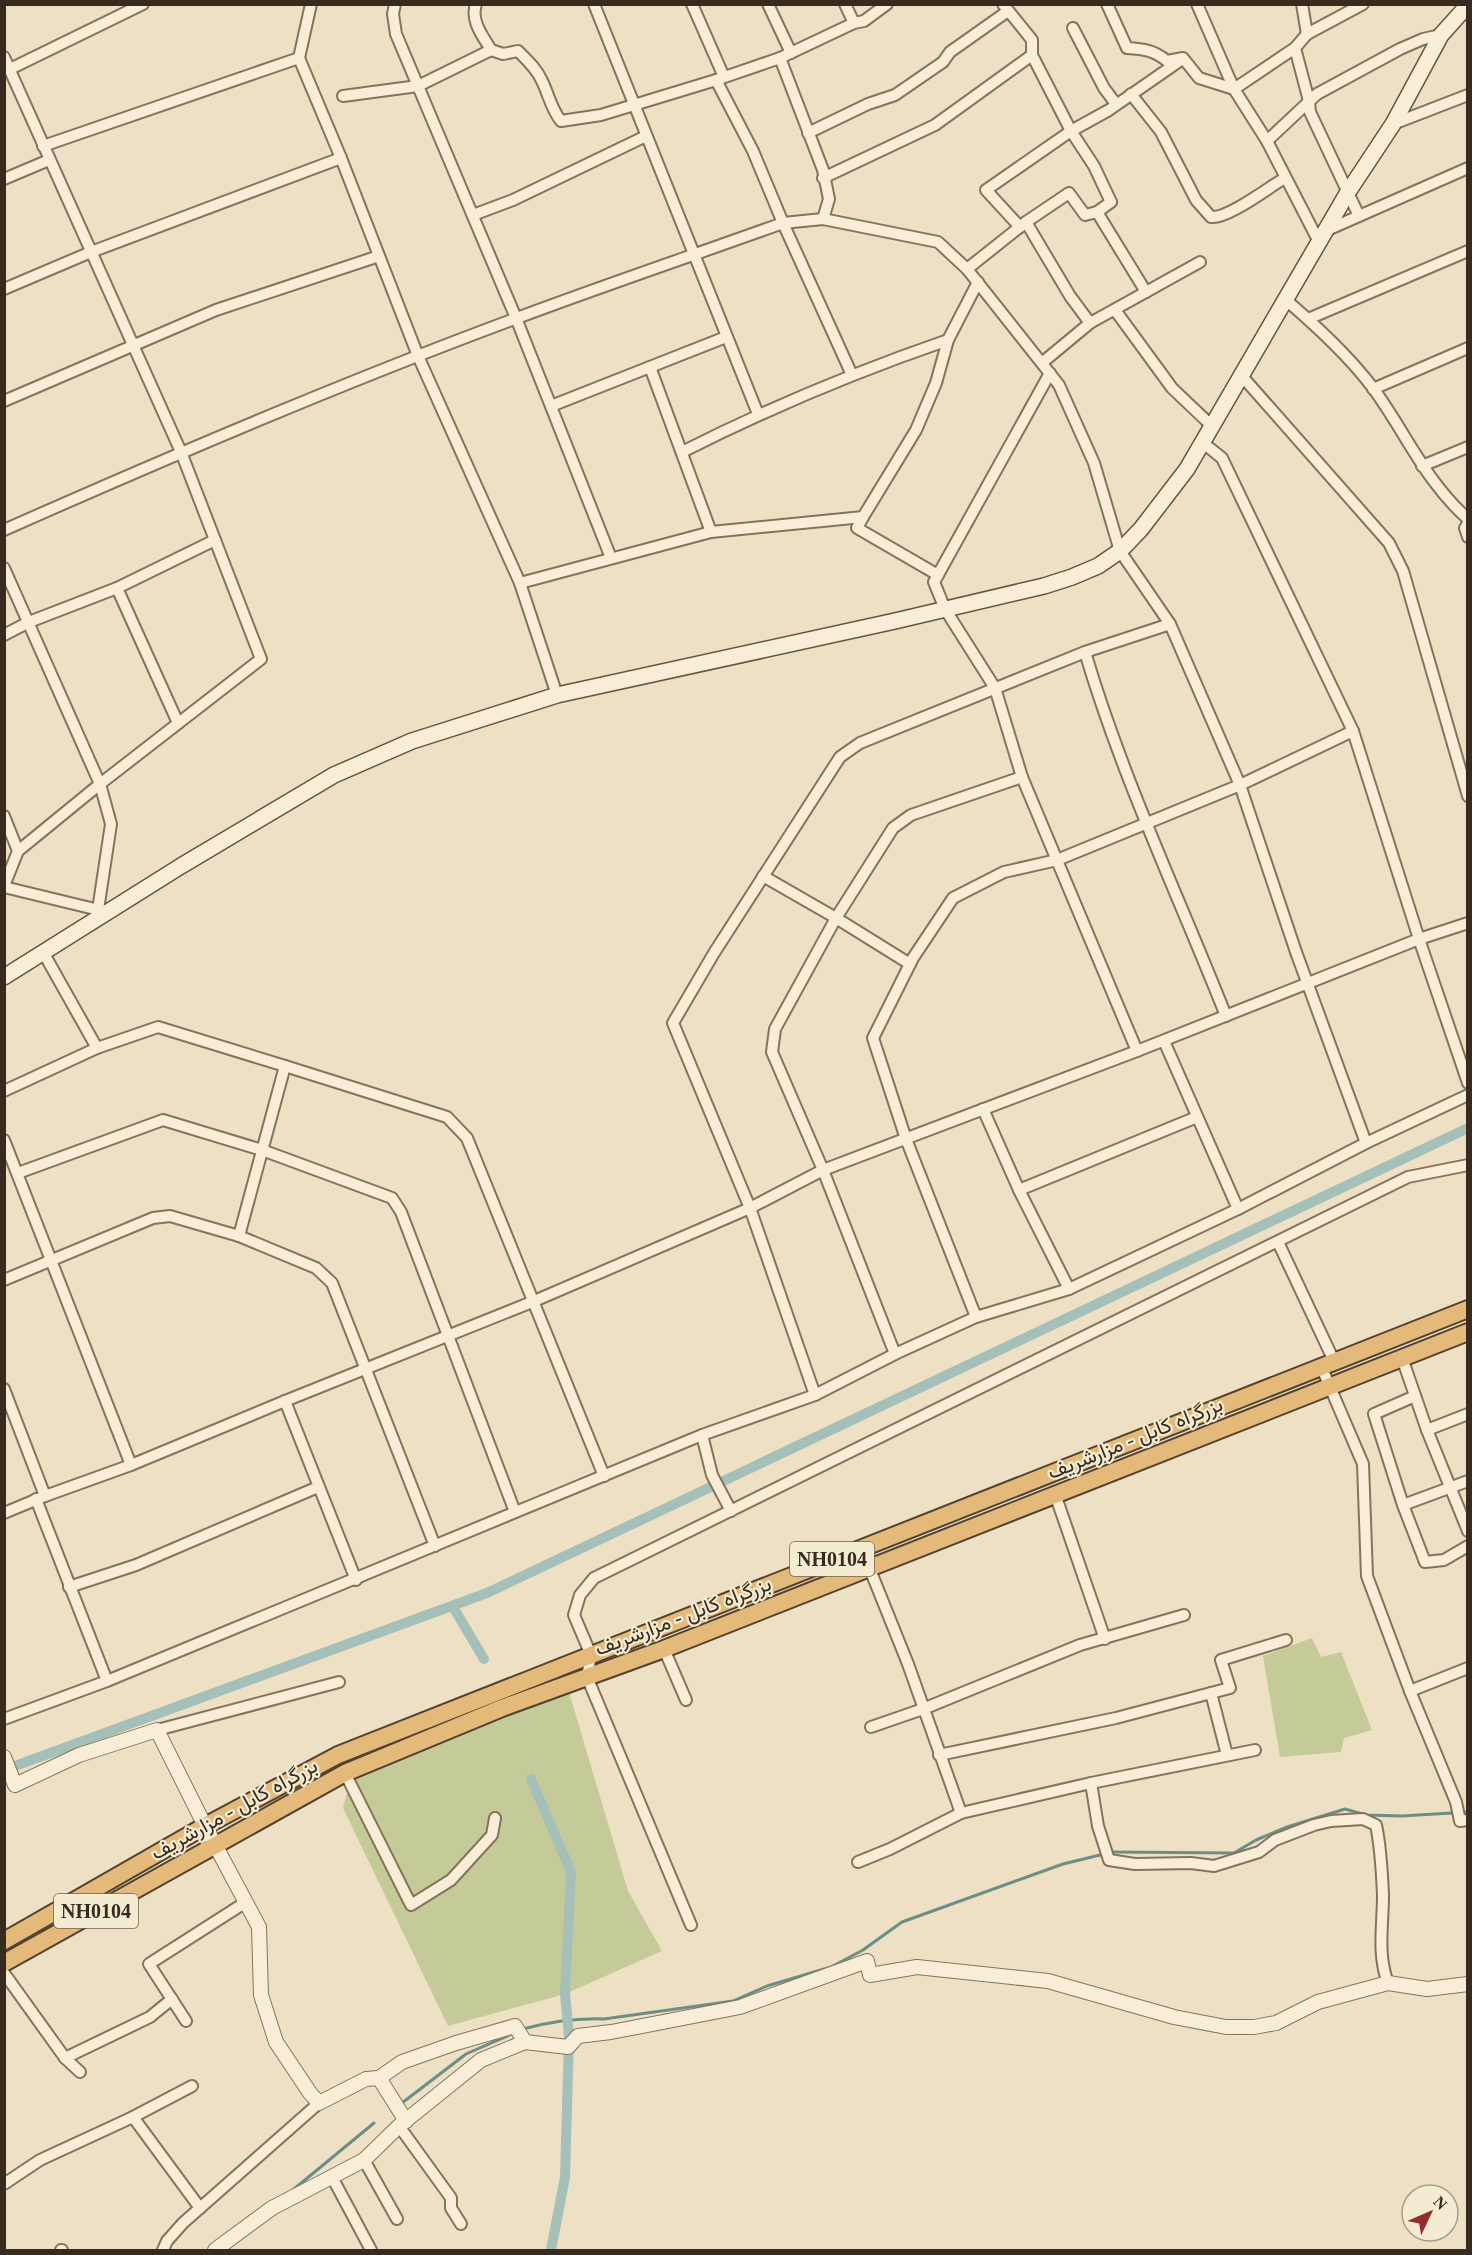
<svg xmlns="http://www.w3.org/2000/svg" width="1472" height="2255" font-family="'Times New Roman',Vazirmatn,serif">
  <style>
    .green { fill: #c5cb98 }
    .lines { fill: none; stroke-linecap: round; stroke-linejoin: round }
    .stream { stroke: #6d8e85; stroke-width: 3 }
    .canal { stroke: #a5c0b8; stroke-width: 10 }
    .minor-casing { stroke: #87725b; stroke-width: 14 }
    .tertiary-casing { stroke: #87725b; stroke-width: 16 }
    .secondary-casing { stroke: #68533e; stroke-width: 18 }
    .trunk-casing { stroke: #54402f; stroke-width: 20 }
    .minor { stroke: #f8eed7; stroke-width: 10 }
    .tertiary { stroke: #f8eed7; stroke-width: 14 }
    .secondary { stroke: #f8eed7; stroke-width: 15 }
    .trunk { stroke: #e4ba7a; stroke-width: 16 }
    .labels { text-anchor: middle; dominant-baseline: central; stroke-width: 4.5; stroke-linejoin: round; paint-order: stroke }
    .shield { fill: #f4ebd3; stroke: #706454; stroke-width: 1.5 }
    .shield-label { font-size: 20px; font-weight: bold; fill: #372a1e }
    .street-label { font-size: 21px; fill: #372a1e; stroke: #f4ebd3 }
  </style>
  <rect width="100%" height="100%" fill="#ede0c4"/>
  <g class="green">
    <polygon points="1312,1638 1321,1657 1341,1652 1372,1730 1344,1738 1341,1752 1280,1757 1263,1656"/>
    <polygon points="566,1682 628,1891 662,1951 565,1994 448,2026 343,1808 353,1770"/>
  </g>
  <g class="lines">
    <g class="stream">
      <polyline points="1111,1852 1234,1853 1256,1840 1287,1827 1345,1809 1366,1815 1402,1816 1468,1812"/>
      <path d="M523,2029C549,2022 577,2018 604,2019L733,2001L767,1986L831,1967L863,1950L902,1922L1063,1864L1100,1855"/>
      <polyline points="402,2103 466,2054 514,2033"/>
      <polyline points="294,2189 374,2123"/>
    </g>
    <g class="canal">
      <polyline points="453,1607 484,1659"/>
      <polyline points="4,1770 487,1593 1468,1128"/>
      <polyline points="531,1779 571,1872 565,1994 569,2036 565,2177 551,2250"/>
    </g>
    <g class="minor-casing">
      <g id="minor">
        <polyline points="395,4 393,14 396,34 516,318 611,558"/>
        <polyline points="594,4 758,414"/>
        <polyline points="692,4 724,77"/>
        <polyline points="768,4 791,53"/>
        <polyline points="845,4 854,23"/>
        <path d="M1107,4L1127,48C1143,49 1154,50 1167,61L1183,58L1199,78L1234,89L1295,48L1307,34L1363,4"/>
        <polyline points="1197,4 1234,89 1267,141 1319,242"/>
        <polyline points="1302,4 1307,34"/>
        <polyline points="1073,28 1104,88 1116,104"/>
        <polyline points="1295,48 1309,101 1310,112 1359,216"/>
        <path d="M491,50L503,54L518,51C527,60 537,69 542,81C549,95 551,109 561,121L601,115L716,80L780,58L854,23L864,21L887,4"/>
        <polyline points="4,57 181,452 261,659 100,784 18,851 4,886"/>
        <polyline points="299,58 311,4"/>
        <polyline points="780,58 823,170 829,199 823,219"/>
        <polyline points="10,69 143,4"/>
        <polyline points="716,80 753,151 783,223 852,375"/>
        <path d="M1131,94L1161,132L1196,200L1211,217C1228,219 1269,187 1285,178"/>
        <path d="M343,96L418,86L491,50C483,36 470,21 476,4"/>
        <polyline points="1393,124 1468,95"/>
        <polyline points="808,133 868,104 895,95 943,62 950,52 1008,11"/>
        <polyline points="1267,141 1317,94 1400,49 1423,39 1441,35"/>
        <polyline points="43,146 299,58 341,158 418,356 520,583 557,695"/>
        <polyline points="823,178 935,125 1032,55"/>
        <polyline points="4,179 49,160"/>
        <polyline points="1097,212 1146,292"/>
        <polyline points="473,215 513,200 646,136"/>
        <polyline points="1026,222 1070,296 1090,323"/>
        <polyline points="1020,227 986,190 1071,131 1109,110 1181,60"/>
        <polyline points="1325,231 1468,168"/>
        <polyline points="967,269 1026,222 1069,193 1085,215 1097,212 1111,202 1094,166 1071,131 1032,55 1032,40 1003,4"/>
        <polyline points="4,289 91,252 341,158"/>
        <path d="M1285,299C1316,326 1348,355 1373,388C1406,433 1425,481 1468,519"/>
        <polyline points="1115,310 1172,388 1212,426"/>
        <polyline points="1308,319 1468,251"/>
        <polyline points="1043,362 1090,323 1200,262"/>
        <polyline points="650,367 711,532"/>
        <polyline points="1050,373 934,582 945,609 995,688 1022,777 1137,1051"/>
        <polyline points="1241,375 1389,543 1403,571 1468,796"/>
        <polyline points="1373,389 1468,348"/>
        <polyline points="4,401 216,310 379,256"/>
        <polyline points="551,406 726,337"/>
        <polyline points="1202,442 1222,458 1353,731 1419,939 1468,1083"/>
        <path d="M682,452C769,408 855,372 948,340"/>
        <polyline points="1422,466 1468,447"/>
        <polyline points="863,517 857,528 938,575"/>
        <polyline points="1468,523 1465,528 1468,537"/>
        <path d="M4,530C173,455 344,382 517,318C605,285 694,255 783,223L823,219L938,242L967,269L1059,385L1094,463L1120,551L1170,624L1240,785L1296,952L1366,1143"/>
        <polyline points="4,568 100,784 111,824 98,910"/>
        <polyline points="520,583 711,532 863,517 916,430 936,383 948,340 978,282"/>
        <polyline points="117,588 178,723"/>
        <polyline points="4,635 29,622 117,588 215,540"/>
        <path d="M1085,652C1122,777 1178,895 1226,1016"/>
        <polyline points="4,816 18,851"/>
        <polyline points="763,876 836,918 910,964"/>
        <polyline points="4,887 103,911"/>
        <polyline points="43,952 97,1048"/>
        <polyline points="1164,1041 1238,1209"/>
        <polyline points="4,1091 97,1048 158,1027 285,1066"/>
        <polyline points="983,1109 1019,1190 1069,1289"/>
        <polyline points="4,1140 131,1465"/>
        <polyline points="18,1173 163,1120 262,1150 392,1198 401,1212 515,1512"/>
        <polyline points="1019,1190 1197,1117"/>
        <polyline points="239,1236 316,1268 332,1283 435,1546"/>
        <polyline points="1278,1242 1334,1361"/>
        <polyline points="4,1280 153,1218 170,1216 239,1236 285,1066 447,1117 467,1138 604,1476"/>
        <polyline points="976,1317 906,1139 873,1038 913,958 953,898 1004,872 1057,860 1240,785 1353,731"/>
        <polyline points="895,1354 823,1170 772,1052 775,1029 836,918 893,828 911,815 1022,777"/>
        <polyline points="1402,1358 1427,1430 1468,1531"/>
        <polyline points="1321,1366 1363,1464 1367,1576 1410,1691 1456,1802 1460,1821 1468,1820"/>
        <polyline points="4,1389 45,1496"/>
        <polyline points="815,1395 750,1208 673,1023 714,953 840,757 860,743 1085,652 1170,624"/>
        <polyline points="1415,1396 1374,1414 1403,1505 1425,1562 1444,1560 1468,1546"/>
        <polyline points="285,1401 356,1580"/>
        <polyline points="1427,1430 1468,1414"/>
        <polyline points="702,1435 712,1475 731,1511"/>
        <polyline points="1055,1494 1105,1639"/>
        <polyline points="36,1499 107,1681"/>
        <polyline points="1403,1505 1468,1481"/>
        <polyline points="4,1513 45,1496 131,1465 285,1401 532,1302 750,1208 823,1170 1137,1051 1419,939 1468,923"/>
        <polyline points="869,1567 908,1664 961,1813"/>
        <polyline points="69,1587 136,1565 318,1487"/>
        <polyline points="664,1649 686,1700"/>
        <polyline points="1410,1691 1468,1668"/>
        <polyline points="1211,1693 1227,1755"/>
        <polyline points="4,1719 107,1681 702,1435 815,1395 895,1354 976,1317 1069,1289 1238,1209 1366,1143 1468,1095"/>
        <polyline points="871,1727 923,1709 1080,1645 1184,1615"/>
        <polyline points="157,1730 339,1682"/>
        <polyline points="939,1755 1116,1718 1230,1688 1221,1660 1286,1640"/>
        <polyline points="345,1773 411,1905 451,1880 492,1835 495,1818"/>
        <path d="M1091,1783L1098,1826L1109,1860L1135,1864L1191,1863L1214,1866L1259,1852L1275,1840L1314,1825L1331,1821L1363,1819L1376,1825C1381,1848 1382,1872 1383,1895C1383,1926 1377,1954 1388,1983"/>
        <polyline points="858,1862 890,1849 961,1813 1091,1783 1255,1750"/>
        <polyline points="691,1925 587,1677 591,1655 574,1615 580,1595 594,1578 1408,1177 1468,1165"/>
        <polyline points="4,1973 65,2058"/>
        <polyline points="186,2021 149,1964 246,1902"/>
        <polyline points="80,2072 65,2058 150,2017 172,1999"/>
        <polyline points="133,2117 200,2208"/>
        <polyline points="399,2126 451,2198 451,2208 461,2224"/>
        <polyline points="364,2160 397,2219"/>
        <polyline points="332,2177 371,2250"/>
        <polyline points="4,2184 40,2160 133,2117 192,2086"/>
        <polyline points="61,2250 62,2250"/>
        <polyline points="163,2250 167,2241 183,2223 319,2103"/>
      </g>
    </g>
    <g class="tertiary-casing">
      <g id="tertiary">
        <polyline points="4,1757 15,1785 79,1755 157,1730 205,1826 259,1927 261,1995 276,2042 310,2093 319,2103 366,2079 379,2078 406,2121"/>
        <polyline points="379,2078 402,2062 456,2043 515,2026 525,2042"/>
        <polyline points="215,2250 272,2208 364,2160 399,2126 481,2060 525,2042 568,2047 578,2036 611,2032 740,2007 867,1961 870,1975 917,1967 1048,1981 1174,2017 1226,2027 1254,2027 1276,2023 1318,2002 1388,1983 1427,1989 1468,1984"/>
      </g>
    </g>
    <g class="secondary-casing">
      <polyline id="secondary" points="4,977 181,866 334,775 412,741 557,695 895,621 1044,586 1072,577 1098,566 1120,551 1141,529 1187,469 1348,192 1393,124 1441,35 1468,5"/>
    </g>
    <g class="trunk-casing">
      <g id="trunk">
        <polyline points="4,1941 205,1826 338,1755 1468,1309"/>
        <polyline points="4,1963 345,1773 502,1708 664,1649 1468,1332"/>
      </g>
    </g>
    <use href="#minor" class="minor"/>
    <use href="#tertiary" class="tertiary"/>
    <use href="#secondary" class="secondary"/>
    <use href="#trunk" class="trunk"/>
  </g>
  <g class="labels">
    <g class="shield">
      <rect x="790" y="1542" width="84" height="34" rx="4.5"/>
      <rect x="54" y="1894" width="84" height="34" rx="4.5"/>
    </g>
    <g class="shield-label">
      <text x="832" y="1559">NH0104</text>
      <text x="96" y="1911">NH0104</text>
    </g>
    <g class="street-label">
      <text transform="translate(1135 1438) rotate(-22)">بزرگراه کابل - مزارشریف</text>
      <text transform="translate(683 1616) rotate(-21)">بزرگراه کابل - مزارشریف</text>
      <text transform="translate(234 1809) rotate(-29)">بزرگراه کابل - مزارشریف</text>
    </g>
  </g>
  <rect width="1472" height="2255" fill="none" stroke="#372a1e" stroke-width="12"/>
  <g transform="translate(1430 2213) rotate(46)"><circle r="28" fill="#f4ebd3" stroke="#a89e8b" stroke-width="1.5"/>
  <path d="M0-4.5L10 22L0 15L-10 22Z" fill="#942c2d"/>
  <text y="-9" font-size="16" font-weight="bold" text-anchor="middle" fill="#372a1e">N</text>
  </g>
</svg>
